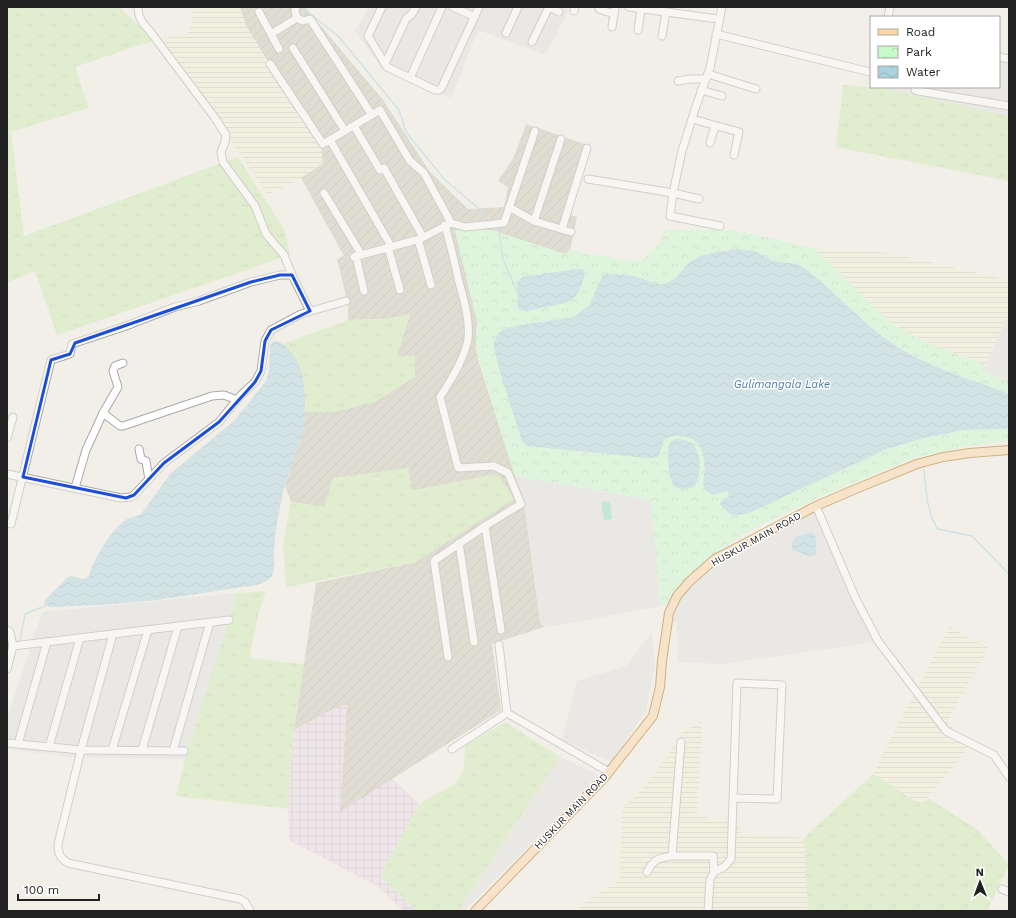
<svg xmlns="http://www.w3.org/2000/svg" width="1016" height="918" font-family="'Work Sans',sans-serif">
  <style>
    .residential { fill: #e0dfdf }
    .industrial { fill: url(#industrial-grid) }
    .construction { fill: url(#construction-furrows) }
    .farmland { fill: url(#farmland-rules) }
    .grass { fill: url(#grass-tufts) }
    .park { fill: url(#park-crowns) }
    .pitch { fill: #88e0be }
    .water { fill: url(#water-waves) }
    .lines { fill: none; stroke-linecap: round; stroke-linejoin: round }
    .stream { stroke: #aad3df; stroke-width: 1.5 }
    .minor-casing { stroke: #a9a9a9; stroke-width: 9 }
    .major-casing { stroke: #a06b00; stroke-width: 10 }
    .minor { stroke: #fff; stroke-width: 7 }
    .major { stroke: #fcd6a4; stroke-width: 8 }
    .marked { fill: none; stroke: #1d4ed8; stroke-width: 3; stroke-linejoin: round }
    .labels { text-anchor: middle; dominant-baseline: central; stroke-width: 3; stroke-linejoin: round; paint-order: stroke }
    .street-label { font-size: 10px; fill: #222; stroke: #fff }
    .water-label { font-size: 11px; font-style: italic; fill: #4a7aab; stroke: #fff }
  </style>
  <defs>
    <pattern id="industrial-grid" width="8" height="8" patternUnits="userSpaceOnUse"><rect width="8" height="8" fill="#ebdbe8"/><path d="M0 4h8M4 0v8" fill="none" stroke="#c9bcc7"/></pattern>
    <pattern id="construction-furrows" width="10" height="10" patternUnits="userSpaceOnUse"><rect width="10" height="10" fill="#c7c7b4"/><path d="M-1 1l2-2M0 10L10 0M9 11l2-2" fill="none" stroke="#abab9a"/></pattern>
    <pattern id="farmland-rules" width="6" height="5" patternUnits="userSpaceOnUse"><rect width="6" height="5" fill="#eef0d5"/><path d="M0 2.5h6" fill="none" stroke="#ccceb7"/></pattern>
    <pattern id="grass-tufts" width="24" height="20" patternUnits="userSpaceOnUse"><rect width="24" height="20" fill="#cdebb0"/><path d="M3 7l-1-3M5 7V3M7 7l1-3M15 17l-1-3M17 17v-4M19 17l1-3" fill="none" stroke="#b0c997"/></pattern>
    <pattern id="park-crowns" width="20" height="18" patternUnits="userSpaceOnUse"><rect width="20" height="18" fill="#c8facc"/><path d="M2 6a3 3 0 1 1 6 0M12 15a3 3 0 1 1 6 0" fill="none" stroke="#acd6af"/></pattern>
    <pattern id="water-waves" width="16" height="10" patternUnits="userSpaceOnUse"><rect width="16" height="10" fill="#aad3df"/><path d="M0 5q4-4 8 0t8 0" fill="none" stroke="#92b5bf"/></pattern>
  </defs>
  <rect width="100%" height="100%" fill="#f2efe9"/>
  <g class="residential">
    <polygon points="368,7 570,7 546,55 478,30 451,98 382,69 355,31"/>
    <polygon points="999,56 1009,57 1009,116 878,87 999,87"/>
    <polygon points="1009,311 1009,382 984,371"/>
    <polygon points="515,476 651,500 660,606 550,627 544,627 541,624 523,496"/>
    <polygon points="816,512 877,642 721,664 678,662 677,622 671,623 681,598 687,591 711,570 746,548"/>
    <polygon points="237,593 185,759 71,757 7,749 7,718 42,612"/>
    <polygon points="652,632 655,667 646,711 611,762 562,740 577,681 626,666"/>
    <polygon points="560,757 599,775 464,911 458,911"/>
  </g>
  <polygon class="industrial" points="347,703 340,811 392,779 419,804 380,876 417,911 404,911 377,886 289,840 288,794 294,730 335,708"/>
  <polygon class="construction" points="240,7 305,7 383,100 430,172 468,209 504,207 508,187 498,181 514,157 526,124 590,146 571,215 577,217 570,250 565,254 491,230 455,230 477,322 476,342 477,356 515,476 523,496 540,621 541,624 544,627 492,644 501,710 340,812 347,704 335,708 294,730 316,583 416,562 497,474 411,491 408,468 324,507 291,502 285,486 300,442 305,412 335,412 414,356 397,356 410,314 387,319 348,320 348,304 337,259 344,256 301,178 323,163 305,122 246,26"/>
  <g class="farmland">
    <polygon points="192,7 240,7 246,26 321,147 323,163 301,178 268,195 162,39 188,33 193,16"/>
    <polygon points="813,248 890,253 1009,280 1009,311 986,365 927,343 892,324"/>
    <polygon points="949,626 988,648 948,721 968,749 921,805 873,774"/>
    <polygon points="702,721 697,816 739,823 741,834 804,838 808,911 573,911 620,879 622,809 649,782 683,732"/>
  </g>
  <g class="grass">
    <polygon points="7,7 124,7 122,10 155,40 75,67 89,108 11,132 24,236 238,157 285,231 290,255 57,335 35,271 7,283"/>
    <polygon points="843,85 882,88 1009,116 1009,181 836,147"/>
    <polygon points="410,314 397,356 415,356 415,377 375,402 335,412 305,412 306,406 290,352 283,344 348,320 387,319"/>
    <polygon points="408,468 412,491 498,474 514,499 416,562 286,587 283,544 291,502 324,507 333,478"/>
    <path d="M266,591L259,612L249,658L304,664C296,712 288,760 289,809L176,796L185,759L237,593Z"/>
    <polygon points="505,722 560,757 458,911 417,911 380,876 419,804 456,783 464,770 465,746"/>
    <polygon points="873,774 921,805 928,798 978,830 1009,865 987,911 808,911 804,838"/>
  </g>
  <path class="park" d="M455,230H491L565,254L570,250L624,260L641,261L661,242L664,230H734L813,248L892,324L927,343L986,365L984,371L1009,382V394L929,364L904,350L883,337L862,320L804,268L773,261L754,251L739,249L725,250L694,259L688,264L685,269L676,278L666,284H656L640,278L594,295L589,306L574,317L520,325L561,449L591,453H660C661,448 662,441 665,438C671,432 693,436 697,442C706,453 705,472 703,485L713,495L726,491L728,492L729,496L722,500L733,516H739L749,513L887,449L924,438L964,430L1009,429V441L962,447L917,457L838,489L788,512L751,530L716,553L684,582L666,604L660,606L651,500L515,476L477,356L476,342L477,322Z"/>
  <polygon class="pitch" points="610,501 612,519 604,520 601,502"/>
  <g class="water">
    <path d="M739,249L754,251L773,261L797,264L804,268C832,289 855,315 882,336C920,365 965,377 1009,394V429L964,430L924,438L887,449L749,513C733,517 731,517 720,504L722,500L729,496L728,492L726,491L713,495C711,494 707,492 705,490C702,486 704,480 704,475C706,457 702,437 681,436C659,435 666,441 658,457L649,458L527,446L522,441L501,376L494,348V342L498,334L504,329L520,325L574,317L589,306L600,281L603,276L607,274C617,274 630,275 640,278C649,280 658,287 667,283C678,279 681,270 689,263C699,254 726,250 739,249Z"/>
    <path d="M577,269L584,270C586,277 579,293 574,298C572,300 568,302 565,303L526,311L521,310L518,308L517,283L522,277Z"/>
    <path d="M276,341C284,342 289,350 294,356C308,377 307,419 300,443C296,459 287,475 283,492C279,513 274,534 274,555C274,562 275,570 272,576C268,582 262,583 256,585L157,600L100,605L50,607L44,604L45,600L68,577L71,576L83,579L89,577C92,560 111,532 124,521C129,517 136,517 141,514L170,474L235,420L266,381L269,371L270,346L272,342Z"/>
    <path d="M677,439C681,440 688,440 692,443C703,453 701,476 694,487C688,489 682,491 676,487C667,482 668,453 669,444L672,441Z"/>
    <polygon points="812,532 816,537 816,554 813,556 809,556 792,550 792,543 796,537"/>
  </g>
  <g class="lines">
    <g class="stream">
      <polyline points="302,7 339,37 399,110 406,132 445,180 484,213 491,222"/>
      <polyline points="495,226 499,232 503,259 518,294"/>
      <path d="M924,469C926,490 926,511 938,529L972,536L1009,574"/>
      <polyline points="15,642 20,641 25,614 47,605"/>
    </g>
    <g class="minor-casing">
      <g id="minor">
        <polyline points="296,7 295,11 297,18 303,21 310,19 372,115"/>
        <polyline points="382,7 368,36 387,67 435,90 439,90 441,89 479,7"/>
        <polyline points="453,7 475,17"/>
        <polyline points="549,7 559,12"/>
        <polyline points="599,7 599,9 614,14"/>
        <polyline points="629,7 718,19"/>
        <polyline points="574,11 575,7"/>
        <polyline points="259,12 279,49"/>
        <polyline points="888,17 890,7"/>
        <polyline points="612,27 615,7"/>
        <polyline points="638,30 641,9"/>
        <polyline points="506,33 518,7"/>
        <polyline points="271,34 297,18"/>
        <polyline points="716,34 870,72"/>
        <polyline points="662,36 666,12"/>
        <polyline points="532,42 549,7"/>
        <polyline points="293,48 345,131"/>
        <polyline points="999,57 1009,59"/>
        <polyline points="270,64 323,144 380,110 410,161 424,173 451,223 420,239 354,257"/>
        <polyline points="385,64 406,19 412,14 416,7"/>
        <polyline points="708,74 756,89"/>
        <polyline points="410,78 442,7"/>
        <polyline points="678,81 690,79 706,79"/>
        <polyline points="915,87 915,90 918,91 1009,106"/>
        <polyline points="701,90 722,96"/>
        <polyline points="692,119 739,132 734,155"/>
        <polyline points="354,126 380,170 384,168 423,237"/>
        <polyline points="330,140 391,246"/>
        <polyline points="710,143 715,126"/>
        <polyline points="588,179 673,193 699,199"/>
        <polyline points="324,193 361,254"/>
        <polyline points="509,207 534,221 571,232"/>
        <polyline points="534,221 561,139"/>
        <polyline points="451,223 465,227 504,223 535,131"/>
        <path d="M445,225C450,244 455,263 459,282C464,300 470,320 468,339C465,357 450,382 440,397L458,468L494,466L508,473L521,504L485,526L501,630"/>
        <polyline points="720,226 670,216 673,193 682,151 696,106 710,68 722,7"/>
        <polyline points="562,229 587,148"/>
        <polyline points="418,239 431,285"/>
        <polyline points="388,247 400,290"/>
        <polyline points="356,256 364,291"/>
        <polyline points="292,275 310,311"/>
        <polyline points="103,413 120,426 123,426 212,396 224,395 237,400"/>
        <polyline points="7,438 13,417"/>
        <polyline points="139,449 141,459 146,461 149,480"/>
        <polyline points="7,474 121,498 131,497 134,495 164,463 219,422 241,395 255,382 261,371 265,341 271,330 301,314 346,301"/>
        <polyline points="75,488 86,450 103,413 118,387 113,371 115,366 123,363"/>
        <polyline points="816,506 855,597 878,641 946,731 994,755 1009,777"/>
        <path d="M11,524L51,360L70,354L72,344L126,326L175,307L199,301L251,282L280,275H292L284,255L266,234L255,206L223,162L221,152L225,142L226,135L215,118L149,30C142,23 138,17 138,7"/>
        <polyline points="459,543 474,642"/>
        <polyline points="7,630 10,632 13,646 229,620"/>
        <path d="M113,634L81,750L58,844C58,854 60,858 68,863L240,899L245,902L250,911"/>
        <polyline points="448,657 434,561 485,526"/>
        <polyline points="7,669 13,646"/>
        <polyline points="507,713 609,772"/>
        <polyline points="681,742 672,856 713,856 714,872"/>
        <polyline points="7,743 81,750 184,751"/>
        <polyline points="18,744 47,642"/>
        <polyline points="49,747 80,638"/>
        <polyline points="452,749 507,713 499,645"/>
        <polyline points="112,750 148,630"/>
        <polyline points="142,750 178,626"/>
        <polyline points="173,751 210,622"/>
        <path d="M647,872C654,859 658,858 672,856"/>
        <polyline points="1002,889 1009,892"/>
        <polyline points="708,911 710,880 714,872 724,867 731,859 737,683 782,685 777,799 733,798"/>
      </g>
    </g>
    <g class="major-casing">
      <polyline id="major" points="475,911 605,777 653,716 660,687 662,661 669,613 677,596 689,582 715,559 816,506 858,488 917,464 943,457 970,453 1009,450"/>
    </g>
    <use href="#minor" class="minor"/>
    <use href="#major" class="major"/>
  </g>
  <path d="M0 0H1016V918H0ZM280,275H292L310,311L271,330L265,341L261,371L255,382L219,422L164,463L134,495L126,498L23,477L51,360L70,354L75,343L251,282Z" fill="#f2efe9" fill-opacity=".55" fill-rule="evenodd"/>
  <path class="marked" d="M280,275H292L310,311L271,330L265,341L261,371L255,382L219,422L164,463L134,495L126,498L23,477L51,360L70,354L75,343L251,282Z"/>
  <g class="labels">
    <g class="street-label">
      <text transform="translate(756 539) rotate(-29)">HUSKUR MAIN ROAD</text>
      <text transform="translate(571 811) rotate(-46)">HUSKUR MAIN ROAD</text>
    </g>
    <g class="water-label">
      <text x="782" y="384">Gulimangala Lake</text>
    </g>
  </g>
  <rect width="1016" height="918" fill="none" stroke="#222222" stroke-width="16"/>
  <rect x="870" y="16" width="130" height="72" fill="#ffffff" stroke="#a7a7a7"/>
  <rect x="878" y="29" width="20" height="6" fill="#fcd6a4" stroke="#a7a7a7"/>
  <text x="906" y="36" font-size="12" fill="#222222">Road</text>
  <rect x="878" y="46" width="20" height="12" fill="url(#park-crowns)" stroke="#a7a7a7"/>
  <text x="906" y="56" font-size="12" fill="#222222">Park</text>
  <rect x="878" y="66" width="20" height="12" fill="url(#water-waves)" stroke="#a7a7a7"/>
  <text x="906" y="76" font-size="12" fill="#222222">Water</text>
  <g transform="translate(980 882) rotate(359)" stroke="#ffffff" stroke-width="3" paint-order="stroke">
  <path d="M0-3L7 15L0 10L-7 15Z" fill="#222222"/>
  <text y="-6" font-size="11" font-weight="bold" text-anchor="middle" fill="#222222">N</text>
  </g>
  <path d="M18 894v6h81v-6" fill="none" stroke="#222222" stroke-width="2"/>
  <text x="24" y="894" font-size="12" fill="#222222" stroke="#ffffff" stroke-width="3" paint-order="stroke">100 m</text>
</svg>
